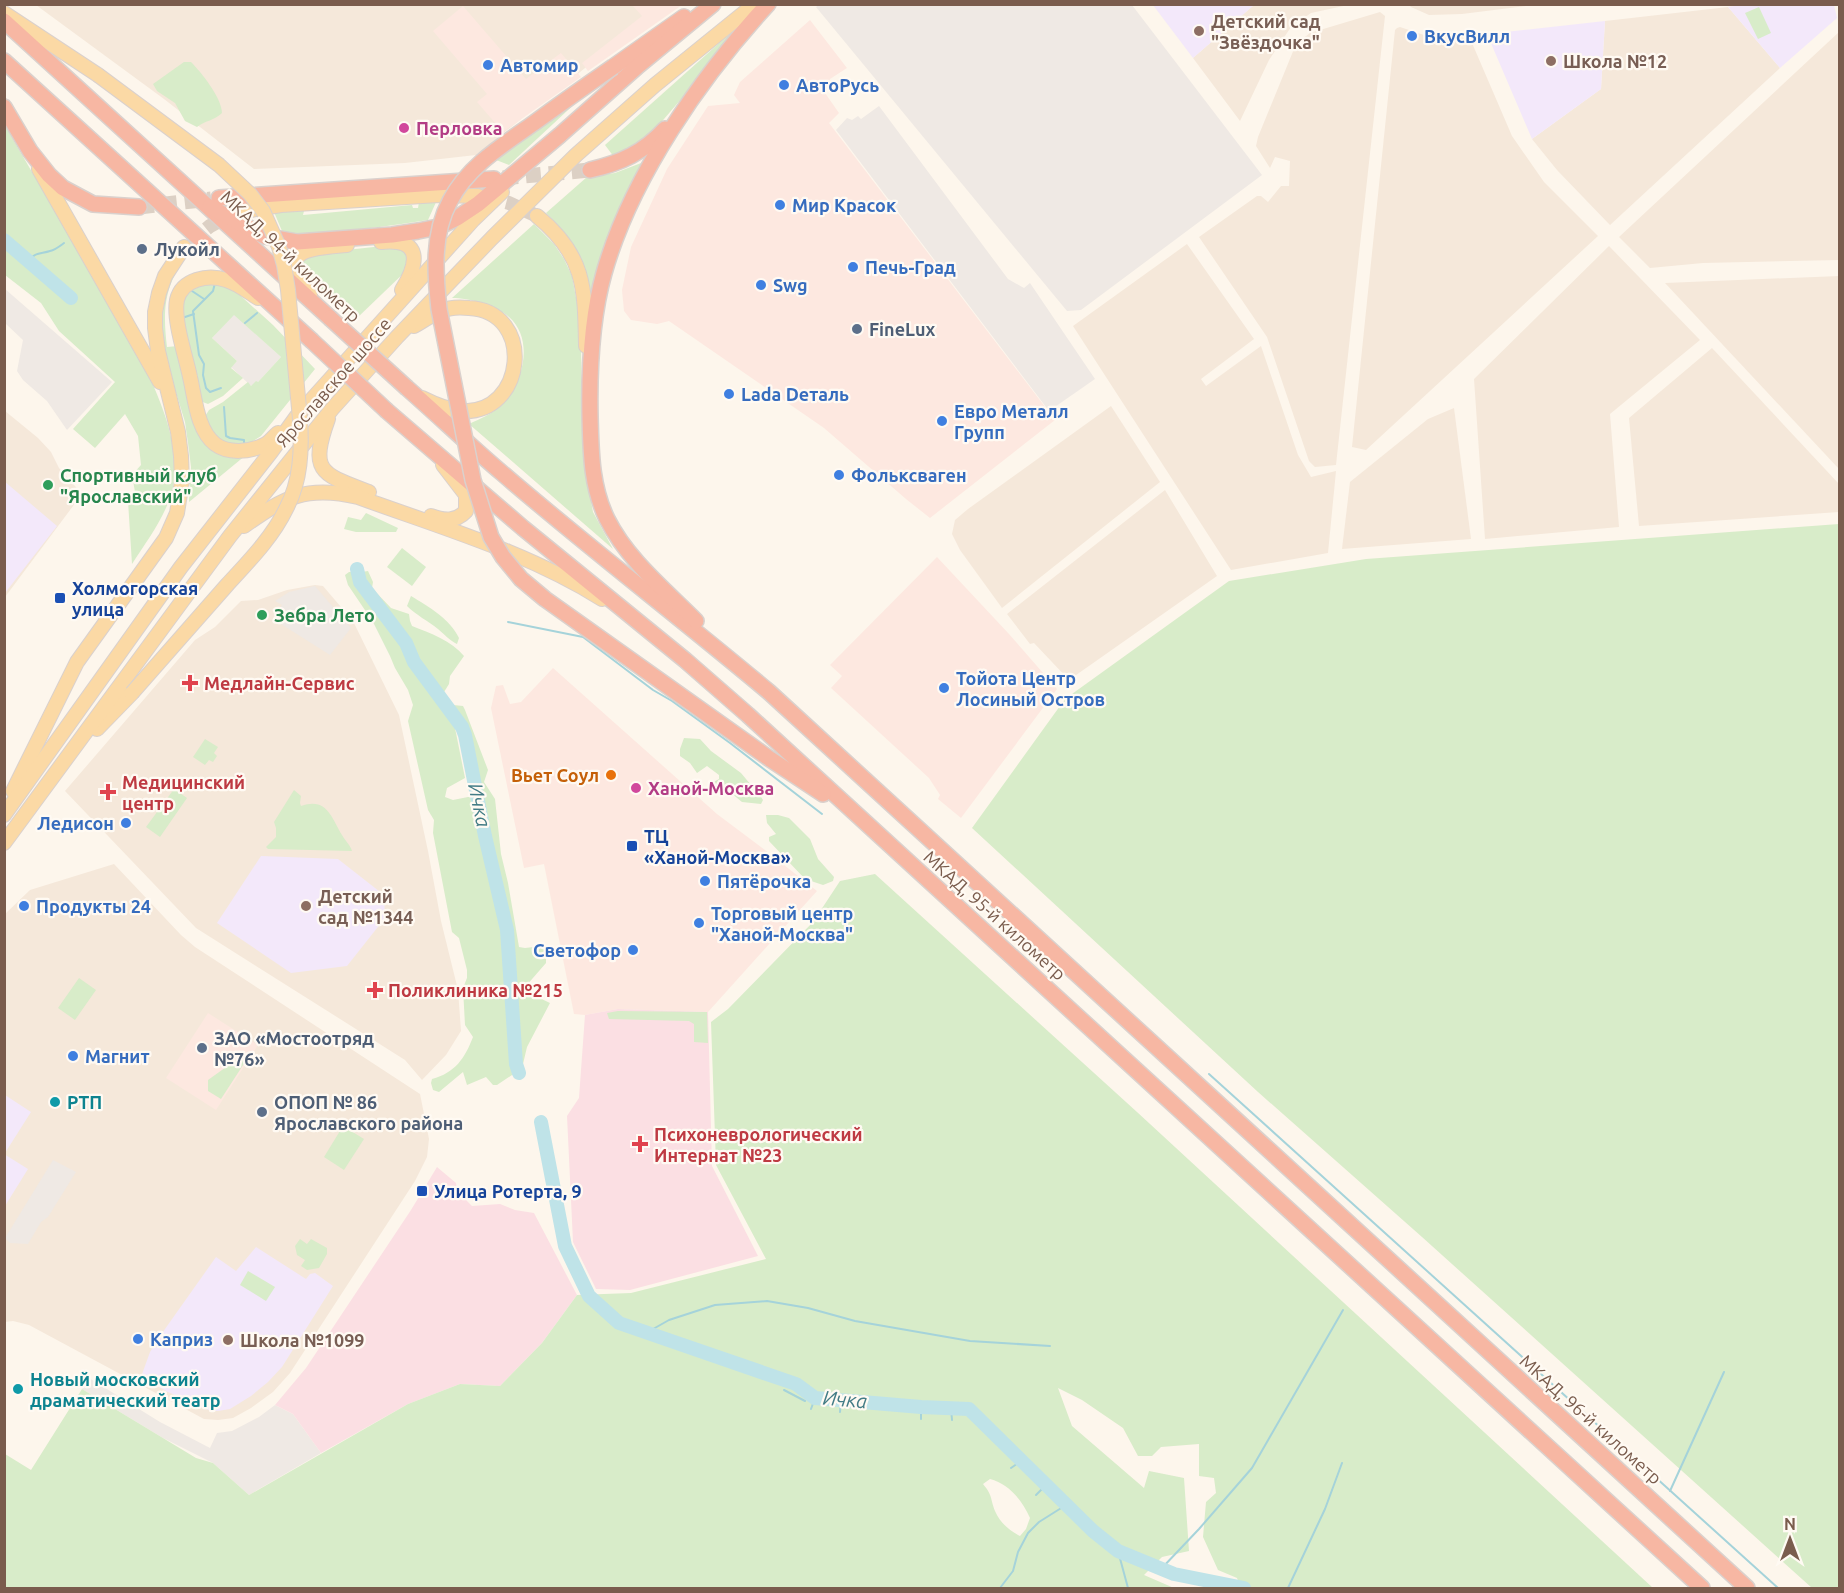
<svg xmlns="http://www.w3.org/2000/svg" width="1844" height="1593" font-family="Ubuntu,sans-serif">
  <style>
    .residential { fill: #f5e8da }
    .commercial { fill: #fde8e0 }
    .industrial { fill: #efe9e4 }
    .education { fill: #f3e8fa }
    .medical { fill: #fbdfe3 }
    .green { fill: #d8ecc9; fill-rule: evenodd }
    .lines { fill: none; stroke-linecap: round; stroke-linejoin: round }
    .stream { stroke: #a5d3da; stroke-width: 2 }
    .river { stroke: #bfe3e8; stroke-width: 14 }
    .major-tunnel { stroke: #dcd0c4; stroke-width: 14; stroke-dasharray: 14 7; stroke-linecap: butt }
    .highway-tunnel { stroke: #dcd0c4; stroke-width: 15; stroke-dasharray: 15 8; stroke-linecap: butt }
    .major-casing { stroke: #dad1cd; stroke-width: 16 }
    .highway-casing { stroke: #dad1cd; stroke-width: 18 }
    .major { stroke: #fbd9a5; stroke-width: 14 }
    .highway { stroke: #f7b7a3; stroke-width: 15 }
    .major-bridge-casing { stroke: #dad1cd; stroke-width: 16; stroke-linecap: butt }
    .highway-bridge-casing { stroke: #dad1cd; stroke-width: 18; stroke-linecap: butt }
    .major-bridge { stroke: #fbd9a5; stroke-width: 14 }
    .highway-bridge { stroke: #f7b7a3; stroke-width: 15 }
    .education-dot { fill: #8d6e63; stroke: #fffaf3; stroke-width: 2 }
    .shop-dot { fill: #3f7fe0; stroke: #fffaf3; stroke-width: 2 }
    .hotel-dot { fill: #d1479c; stroke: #fffaf3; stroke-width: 2 }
    .service-dot { fill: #5c6f8a; stroke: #fffaf3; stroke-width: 2 }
    .leisure-dot { fill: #2e9e5b; stroke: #fffaf3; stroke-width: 2 }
    .transit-dot { fill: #1a4fb4; stroke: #fffaf3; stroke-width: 2 }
    .health-dot { fill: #e0444e; stroke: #fffaf3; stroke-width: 2 }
    .food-dot { fill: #e8710a; stroke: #fffaf3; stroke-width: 2 }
    .culture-dot { fill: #0f9aa8; stroke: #fffaf3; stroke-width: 2 }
    .labels { text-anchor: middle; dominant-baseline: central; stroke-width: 4.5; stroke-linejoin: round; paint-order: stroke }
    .education-label { font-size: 18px; font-weight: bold; fill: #785e54; stroke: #fffaf3; text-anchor: start }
    .shop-label { font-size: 18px; font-weight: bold; fill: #366cbe; stroke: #fffaf3; text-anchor: start }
    .hotel-label { font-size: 18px; font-weight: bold; fill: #b23c85; stroke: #fffaf3; text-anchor: start }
    .service-label { font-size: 18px; font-weight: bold; fill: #4e5e75; stroke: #fffaf3; text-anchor: start }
    .street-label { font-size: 18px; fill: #7a5c4d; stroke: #fffaf3 }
    .leisure-label { font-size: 18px; font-weight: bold; fill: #27864d; stroke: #fffaf3; text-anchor: start }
    .transit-label { font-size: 18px; font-weight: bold; fill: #164399; stroke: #fffaf3; text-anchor: start }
    .health-label { font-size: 18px; font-weight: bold; fill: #be3a42; stroke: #fffaf3; text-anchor: start }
    .food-label { font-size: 18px; font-weight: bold; fill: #c56008; stroke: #fffaf3; text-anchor: end }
    .culture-label { font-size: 18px; font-weight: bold; fill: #0d838f; stroke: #fffaf3; text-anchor: start }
    .water-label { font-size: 20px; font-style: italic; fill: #437c86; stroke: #fffaf3 }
  </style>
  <rect width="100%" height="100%" fill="#fdf6ec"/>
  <g class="residential">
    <polygon points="36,5 664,5 476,155 405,163 254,169 164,99"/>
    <polygon points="1254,5 1348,5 1311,13 1291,27 1269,60 1240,121 1193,58"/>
    <polygon points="1409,5 1534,5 1462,14 1429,15 1411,7"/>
    <polygon points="1728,7 1780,68 1610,225 1557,170 1532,139 1601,89 1605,21"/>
    <polygon points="1380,12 1385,16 1336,465 1315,467 1309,461 1267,337 1199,237 1257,196 1261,196 1268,202 1281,186 1289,186 1290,161 1275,157 1270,168 1256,146 1258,137 1294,49 1301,40 1310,33"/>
    <polygon points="1400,27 1427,36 1438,38 1469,36 1512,136 1544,182 1598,236 1366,450 1352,447 1395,30 1397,28"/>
    <polygon points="1839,32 1839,260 1703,263 1650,268 1619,237"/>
    <polygon points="1187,244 1254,339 1201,379 1206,386 1261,346 1298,455 1311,477 1336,471 1328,553 1231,570 1073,326"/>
    <polygon points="1609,246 1700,340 1610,414 1619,527 1485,539 1474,379"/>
    <polygon points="1839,276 1840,276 1839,469 1665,283"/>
    <polygon points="1712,348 1839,484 1839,512 1639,526 1629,418"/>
    <polygon points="1111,406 1160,482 1002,608 960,550 952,534 955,520 968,509"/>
    <polygon points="1454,408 1471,539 1342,549 1350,482 1428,419"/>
    <polygon points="5,411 38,438 51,452 59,468 82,494 5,597"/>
    <polygon points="1165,490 1217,576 1069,680 1034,643 1030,644 1007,614"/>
    <polygon points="315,585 323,586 353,621 399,715 428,851 441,921 458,990 461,1031 446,1055 422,1080 405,1060 196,928 65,791 195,640 215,627 241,601 258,600 287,590"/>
    <polygon points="114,864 181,935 195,947 420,1094 429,1139 427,1157 415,1181 290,1373 273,1392 251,1408 233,1418 218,1420 204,1419 29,1325 13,1321 5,1322 5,914 30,890"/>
  </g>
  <g class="commercial">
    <polygon points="632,5 682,5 588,71 582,63 642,16"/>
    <polygon points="463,6 526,79 561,53 581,77 503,132 477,102 487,94 433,31"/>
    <polygon points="810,20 847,68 830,79 825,93 839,113 829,123 1055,420 930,518 906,499 824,428 669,321 657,324 631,320 624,311 622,290 631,247 667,169 708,106 740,103 734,95 740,82"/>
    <polygon points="937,557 1009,634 1057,689 961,818 938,799 940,795 929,778 831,688 842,676 830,665"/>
    <polygon points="553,668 717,814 765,850 817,891 708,1012 618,1009 585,1015 574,1014 544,864 524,868 491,708 496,686 503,685 510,704 521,702"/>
    <polygon points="208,1013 258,1045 216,1110 166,1078"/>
  </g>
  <g class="industrial">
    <polygon points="820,4 1132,5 1262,175 1081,310 1067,311 816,7"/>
    <polygon points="879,106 1008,279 1024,288 1030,283 1095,379 1049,411 836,130 847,118 852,120 858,116 861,119"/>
    <polygon points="5,289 112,382 67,430 47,401 23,380 17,371 23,340 5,323"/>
    <polygon points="234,314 281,357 258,382 251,386 231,367 237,361 212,338"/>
    <polygon points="315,586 351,628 330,655 273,619 282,605 275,601 289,592"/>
    <polygon points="53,1160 76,1172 48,1217 41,1222 28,1244 10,1243 5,1238"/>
    <polygon points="89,1378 160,1422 210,1448 217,1433 232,1431 259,1417 275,1405 293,1414 321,1453 249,1495 213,1463 163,1438 82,1389"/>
  </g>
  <g class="education">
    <polygon points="1746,4 1834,5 1837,18 1780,68 1728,7"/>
    <polygon points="1153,5 1254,5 1193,58"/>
    <polygon points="1605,21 1601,89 1532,139 1487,34"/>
    <polygon points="4,481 57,526 5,593"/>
    <polygon points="261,856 338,859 384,895 385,918 347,966 291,973 217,923"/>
    <polygon points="5,1095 31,1112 5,1153"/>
    <polygon points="4,1154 28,1169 5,1206 4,1206"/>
    <polygon points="256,1247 306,1279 310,1274 315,1273 333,1286 282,1367 268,1382 251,1396 230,1409 218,1411 211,1411 168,1392 141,1377 150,1352 165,1329 216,1257 236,1271"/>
  </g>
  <g class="medical">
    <polygon points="618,1009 708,1012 712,1166 758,1256 630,1290 596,1289 573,1242 567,1116 579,1098 585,1015"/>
    <polygon points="437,1167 456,1183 457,1191 472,1206 500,1204 515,1210 534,1213 577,1295 542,1343 500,1386 460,1384 408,1404 321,1453 293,1414 275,1405 306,1368 411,1210"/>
  </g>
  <g class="green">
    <polygon points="1759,7 1771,33 1758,39 1745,13"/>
    <polygon points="735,29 688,91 652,133 635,147 614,157 605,145"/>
    <path d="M184,62H191C201,72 222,98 222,113C214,121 206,120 197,127L185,121L175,103L157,91L153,84Z"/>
    <polygon points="611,70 509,165 491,158"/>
    <path d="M4,124L144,364C161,403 184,451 171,495C163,520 146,542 132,564L128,501L135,492L132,475L141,465L138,436L125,414L95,448L73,429L115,382L59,331L41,303L5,275Z"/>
    <path d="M649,160L592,306C588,265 576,241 546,213L587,177L615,173Z"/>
    <path d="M437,200L428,220C397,225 366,229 334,232C317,234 298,236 282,231L274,212L304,211L303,215L412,205L413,208H418L419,202Z"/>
    <path d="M534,224L554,244L564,259L572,276L577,303L581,338L582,432L586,473L593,512L613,549L469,424C480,419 491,414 501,406C523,384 535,340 509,317C496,305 469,298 452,298Z"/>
    <polygon points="392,245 407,253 408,269 356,319 302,273 302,263 310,254"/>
    <path d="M190,251C165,284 162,306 167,347L178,346L200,430L246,455L189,502L191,467L188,443L185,422L163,350L160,313L174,267Z"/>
    <polygon points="207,281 232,288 273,325 315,369 261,436 245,446 218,442 204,418 209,410 223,402 248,382 251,386 256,381 258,382 281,357 234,315 212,338 237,361 231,368 243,378 223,396 208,404 200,401 183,332 183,295 188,289"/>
    <polygon points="366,513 398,528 396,532 356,532 344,529 348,517 361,520"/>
    <polygon points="1839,524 1840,1588 1812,1588 1422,1237 1258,1092 972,828 1065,699 1229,581 1366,559"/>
    <polygon points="402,548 426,567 412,586 387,567"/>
    <path d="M368,571L373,582L372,588L391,608L409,614L410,621L412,626C430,633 452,641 464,656L450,676L449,684L444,692L453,705L463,706L465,710L488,770L484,782L495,799L501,854L508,883L519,947L525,948L542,946L546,951V963L526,986L527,992L550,1003L527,1047L523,1064L519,1066L509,928L468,735L463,725L415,659L406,640L364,582L362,572Z"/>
    <path d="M349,572H354L357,581L401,644L412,664L455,728L465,778L447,788L445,797L453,800L473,796L503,930L513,1065L515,1073L497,1085H493L486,1077L467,1085L463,1072L439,1092L433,1090L431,1083L432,1079C455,1073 465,1058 473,1037L465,1025L463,988L467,978V970L459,938L452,932L433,833L434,820L428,810L408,721L413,705L408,690L395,668L390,656L373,622L348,585L345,575Z"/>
    <path d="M411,596C429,607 450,619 459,638L457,644C449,640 445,635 438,629C428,621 416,615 407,606Z"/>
    <polygon points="684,738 700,739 711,751 741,773 761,797 763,800 761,804 742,802 720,784 713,786 712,783 719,779 719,775 707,766 697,773 690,763 680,756 680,749"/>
    <polygon points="205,739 218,747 214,753 217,756 213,762 209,760 205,765 193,757"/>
    <polygon points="174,789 187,798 160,837 146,827"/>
    <path d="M294,790L301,796L300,803L301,806C327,797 331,817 342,835C345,841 350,844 352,851L268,849L266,847L276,837V828L274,822Z"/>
    <polygon points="766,815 778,815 789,818 810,839 818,859 834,877 833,881 823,885 805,879 769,841 769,837 776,834 767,823"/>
    <path d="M875,874L1137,1112L1653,1588H1241L1237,1578L1218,1570L1203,1537L1206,1502L1216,1493L1214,1478L1199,1476V1444L1161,1447L1152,1456H1138L1123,1428L1082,1400L1058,1388L1072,1426L1144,1488L1149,1471L1184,1478L1189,1551L1162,1557L1144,1575L1174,1588H5V1454L31,1470L82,1389L196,1458L213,1463L249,1495L408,1404L460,1384L500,1386L542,1343L577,1295L631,1293L766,1259L716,1165L711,1022L728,1009L813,922L840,881ZM990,1479C1009,1484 1022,1500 1030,1518L1026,1529L1020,1536C1009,1530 1000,1523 995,1511C990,1498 993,1496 983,1484Z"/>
    <polygon points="79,978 96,990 75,1020 58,1008"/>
    <polygon points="618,1011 707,1012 708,1043 694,1042 694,1024 689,1021 609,1019 607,1013"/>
    <polygon points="243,1055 247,1059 221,1099 208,1091 208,1080"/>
    <polygon points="343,1126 364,1139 344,1170 324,1157"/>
    <polygon points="300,1239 307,1244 311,1239 327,1248 327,1254 319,1268 307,1270 301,1266 305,1260 297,1255 295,1246"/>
    <polygon points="248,1271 275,1287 266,1301 240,1285"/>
  </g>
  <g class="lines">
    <g class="stream">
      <path d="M28,261C35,252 41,254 50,251C55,250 60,246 64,243"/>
      <polyline points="215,283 213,291 193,311 199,355 204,364 203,375 206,388 210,392 221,388"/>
      <polyline points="189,289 204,299"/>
      <polyline points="182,318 194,314"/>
      <polyline points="245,323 257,313"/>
      <polyline points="224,407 226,436 230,438 244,440 244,443"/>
      <polyline points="508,622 583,637 653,690 672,701 730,743 822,814"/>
      <polyline points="1209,1074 1778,1588"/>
      <polyline points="646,1333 669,1320 715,1305 767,1301 808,1308 855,1321 970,1341 1050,1346"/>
      <polyline points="784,1390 805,1401"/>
      <polyline points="951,1408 952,1420"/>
      <polyline points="811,1409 815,1398"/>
      <polyline points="840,1412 841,1400"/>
      <polyline points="921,1419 921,1407"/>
      <polyline points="1011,1468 1021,1461"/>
      <polyline points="1670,1491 1724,1372"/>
      <polyline points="1036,1495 1046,1485"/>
      <polyline points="1118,1551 1128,1588"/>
      <polyline points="1161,1569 1199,1529 1252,1468 1343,1310"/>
      <polyline points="1000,1588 1013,1571 1018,1552 1028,1533 1039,1522 1066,1505"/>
      <polyline points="1288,1588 1325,1509 1342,1463"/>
    </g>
    <g class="river">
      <polyline points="4,240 71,298"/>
      <polyline points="357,569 360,582 406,643 414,662 462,727 465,735 485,836 507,930 516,1064 519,1073"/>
      <polyline points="541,1122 565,1246 589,1296 619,1323 796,1384 815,1398 921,1407 969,1409 1093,1531 1118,1551 1174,1574 1244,1588"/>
    </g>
    <g class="major-tunnel">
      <polyline points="486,197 509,203 537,216"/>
      <polyline points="190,242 210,226 229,216"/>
    </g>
    <g class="highway-tunnel">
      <polyline points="503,178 590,170"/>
      <polyline points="139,207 211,199"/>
    </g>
    <g class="major-casing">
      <g id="major">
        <polyline points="4,13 98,75"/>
        <polyline points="39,169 160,382"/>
        <polyline points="239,212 281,205 438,195 478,196"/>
        <path d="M537,216C585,255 585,288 586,346"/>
        <path d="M381,242C422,238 419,262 402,290"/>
        <path d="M310,295C275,248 308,249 347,245"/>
        <path d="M258,298C248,292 237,283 226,280C208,274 182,279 177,300C173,320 186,357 190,377C195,398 197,430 215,444C228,454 250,452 264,445C269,443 273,437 278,433"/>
        <path d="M414,326C423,321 432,314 442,311C450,307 460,307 469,308C536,311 526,416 461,411C447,410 434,404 422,398"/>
        <path d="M328,419C309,472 321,474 369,492"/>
        <path d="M431,516C444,521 456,522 466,511V495L443,465"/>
        <path d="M244,526C285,497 306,485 358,497C440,527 527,552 602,599"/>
        <polyline points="97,729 132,693"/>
        <polyline points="13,791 77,662 166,538 177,513 182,481 181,456 178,432 158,351 155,328 155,312 159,293 165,276 184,247"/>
        <polyline points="4,815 181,567 271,452 297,416 473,220 502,192"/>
        <polyline points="4,843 230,536 332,409 397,337 492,238 576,155 655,85 755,4"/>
      </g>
    </g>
    <g class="highway-casing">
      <g id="highway">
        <polyline points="4,21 330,318"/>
        <polyline points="4,61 311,340"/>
        <polyline points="613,67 684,17"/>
        <polyline points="4,107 30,151 49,175 63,188 93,204 139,207"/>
        <path d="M590,170C621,163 644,152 665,129"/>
        <polyline points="219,198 494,179"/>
        <polyline points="210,207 264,236 297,242 392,235 418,231 438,227 457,218 478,204 560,135 639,65 713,4"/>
        <path d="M407,388C439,416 469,445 502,473C589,548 681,618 769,692L1747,1588"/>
        <polyline points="387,411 523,528 685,660 748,715 1702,1588"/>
        <path d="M696,621C664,589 627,559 607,519C591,486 591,452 590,417C589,369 591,319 604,273C631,177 701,77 768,4"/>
        <polyline points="770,759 823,794"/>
      </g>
    </g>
    <use href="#major" class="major"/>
    <use href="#highway" class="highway"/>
    <g class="major-bridge-casing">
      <path id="major-bridge" d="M98,75L219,165L250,194L263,211L279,247L284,265L288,290L300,419C302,450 301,481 286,509C272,538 248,562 227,585C195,621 164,657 132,693"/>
    </g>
    <g class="highway-bridge-casing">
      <g id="highway-bridge">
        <path d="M613,67C587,85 560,104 534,123C503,145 468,166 450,201C432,234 435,273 439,309L473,480L491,537L503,557L521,579L545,599L770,759"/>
        <polyline points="330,318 407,388"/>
        <polyline points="311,340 387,411"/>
      </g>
    </g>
    <use href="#major-bridge" class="major-bridge"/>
    <use href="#highway-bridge" class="highway-bridge"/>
  </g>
  <g class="education-dot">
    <circle cx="1199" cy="31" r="6"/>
    <circle cx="1551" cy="61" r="6"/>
    <circle cx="306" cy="906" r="6"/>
    <circle cx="228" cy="1340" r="6"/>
  </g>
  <g class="shop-dot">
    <circle cx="1412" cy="36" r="6"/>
    <circle cx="488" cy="65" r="6"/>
    <circle cx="784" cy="85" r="6"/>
    <circle cx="780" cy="205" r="6"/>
    <circle cx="853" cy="267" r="6"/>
    <circle cx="761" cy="285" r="6"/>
    <circle cx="729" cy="394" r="6"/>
    <circle cx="942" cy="421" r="6"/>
    <circle cx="839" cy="475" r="6"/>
    <circle cx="944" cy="688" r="6"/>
    <circle cx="126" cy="823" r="6"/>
    <circle cx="705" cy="881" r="6"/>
    <circle cx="24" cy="906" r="6"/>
    <circle cx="699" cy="923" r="6"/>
    <circle cx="633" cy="950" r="6"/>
    <circle cx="73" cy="1056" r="6"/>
    <circle cx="138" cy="1339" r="6"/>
  </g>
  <g class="hotel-dot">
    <circle cx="404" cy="128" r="6"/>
    <circle cx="636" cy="788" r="6"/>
  </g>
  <g class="service-dot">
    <circle cx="142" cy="249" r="6"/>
    <circle cx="857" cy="329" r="6"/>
    <circle cx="202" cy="1048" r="6"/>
    <circle cx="262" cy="1112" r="6"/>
  </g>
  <g class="leisure-dot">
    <circle cx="48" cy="485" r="6"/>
    <circle cx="262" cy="615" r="6"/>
  </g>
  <g class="transit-dot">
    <rect x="54" y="592" width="12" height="12" rx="3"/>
    <rect x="626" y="840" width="12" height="12" rx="3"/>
    <rect x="416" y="1185" width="12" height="12" rx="3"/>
  </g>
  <g class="health-dot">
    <path d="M187 674h6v6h6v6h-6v6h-6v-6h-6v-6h6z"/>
    <path d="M105 783h6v6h6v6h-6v6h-6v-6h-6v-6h6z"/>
    <path d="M372 981h6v6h6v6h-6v6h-6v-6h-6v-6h6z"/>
    <path d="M637 1135h6v6h6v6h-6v6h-6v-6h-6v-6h6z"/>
  </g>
  <circle class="food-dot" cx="611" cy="775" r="6"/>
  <g class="culture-dot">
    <circle cx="55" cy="1102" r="6"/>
    <circle cx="18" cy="1389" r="6"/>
  </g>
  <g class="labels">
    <g class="education-label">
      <text x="1211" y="21">Детский сад<tspan x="1211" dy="21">"Звёздочка"</tspan></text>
      <text x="1563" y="61">Школа №12</text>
      <text x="318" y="896">Детский<tspan x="318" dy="21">сад №1344</tspan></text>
      <text x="240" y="1340">Школа №1099</text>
    </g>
    <g class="shop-label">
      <text x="1424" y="36">ВкусВилл</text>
      <text x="500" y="65">Автомир</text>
      <text x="796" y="85">АвтоРусь</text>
      <text x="792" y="205">Мир Красок</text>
      <text x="865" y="267">Печь-Град</text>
      <text x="773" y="285">Swg</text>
      <text x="741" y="394">Lada Dеталь</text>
      <text x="954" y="411">Евро Металл<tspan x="954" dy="21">Групп</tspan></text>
      <text x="851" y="475">Фольксваген</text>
      <text x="956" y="678">Тойота Центр<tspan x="956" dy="21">Лосиный Остров</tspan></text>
      <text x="114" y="823" text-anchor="end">Ледисон</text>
      <text x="717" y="881">Пятёрочка</text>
      <text x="36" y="906">Продукты 24</text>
      <text x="711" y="913">Торговый центр<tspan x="711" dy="21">"Ханой-Москва"</tspan></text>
      <text x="621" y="950" text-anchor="end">Светофор</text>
      <text x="85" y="1056">Магнит</text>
      <text x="150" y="1339">Каприз</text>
    </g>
    <g class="hotel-label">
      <text x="416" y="128">Перловка</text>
      <text x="648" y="788">Ханой-Москва</text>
    </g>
    <g class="service-label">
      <text x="154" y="249">Лукойл</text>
      <text x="869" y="329">FineLux</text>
      <text x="214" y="1038">ЗАО «Мостоотряд<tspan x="214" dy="21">№76»</tspan></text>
      <text x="274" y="1102">ОПОП № 86<tspan x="274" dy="21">Ярославского района</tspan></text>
    </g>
    <g class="street-label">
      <text transform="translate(291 256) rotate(43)">МКАД, 94-й километр</text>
      <text transform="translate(333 382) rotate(-49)">Ярославское шоссе</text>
      <text transform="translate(995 915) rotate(42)">МКАД, 95-й километр</text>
      <text transform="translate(1591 1419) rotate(42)">МКАД, 96-й километр</text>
    </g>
    <g class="leisure-label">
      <text x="60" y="475">Спортивный клуб<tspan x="60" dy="21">"Ярославский"</tspan></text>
      <text x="274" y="615">Зебра Лето</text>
    </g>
    <g class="transit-label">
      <text x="72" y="588">Холмогорская<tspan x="72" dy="21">улица</tspan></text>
      <text x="644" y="836">ТЦ<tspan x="644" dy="21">«Ханой-Москва»</tspan></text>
      <text x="434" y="1191">Улица Ротерта, 9</text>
    </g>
    <g class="health-label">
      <text x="204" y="683">Медлайн-Сервис</text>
      <text x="122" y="782">Медицинский<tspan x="122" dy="21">центр</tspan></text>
      <text x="388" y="990">Поликлиника №215</text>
      <text x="654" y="1134">Психоневрологический<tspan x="654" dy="21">Интернат №23</tspan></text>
    </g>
    <g class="food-label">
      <text x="599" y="775">Вьет Соул</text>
    </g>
    <g class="culture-label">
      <text x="67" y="1102">РТП</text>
      <text x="30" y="1379">Новый московский<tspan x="30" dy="21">драматический театр</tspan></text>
    </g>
    <g class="water-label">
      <text transform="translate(480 805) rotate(78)">Ичка</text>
      <text transform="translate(845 1399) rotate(5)">Ичка</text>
    </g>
  </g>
  <rect width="1844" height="1593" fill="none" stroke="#7a5c4d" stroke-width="12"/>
  <g transform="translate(1790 1539)" stroke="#fffaf3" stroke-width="4.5" paint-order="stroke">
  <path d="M0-4.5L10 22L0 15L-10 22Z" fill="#7a5c4d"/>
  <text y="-9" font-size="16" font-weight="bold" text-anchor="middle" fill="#7a5c4d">N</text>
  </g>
</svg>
